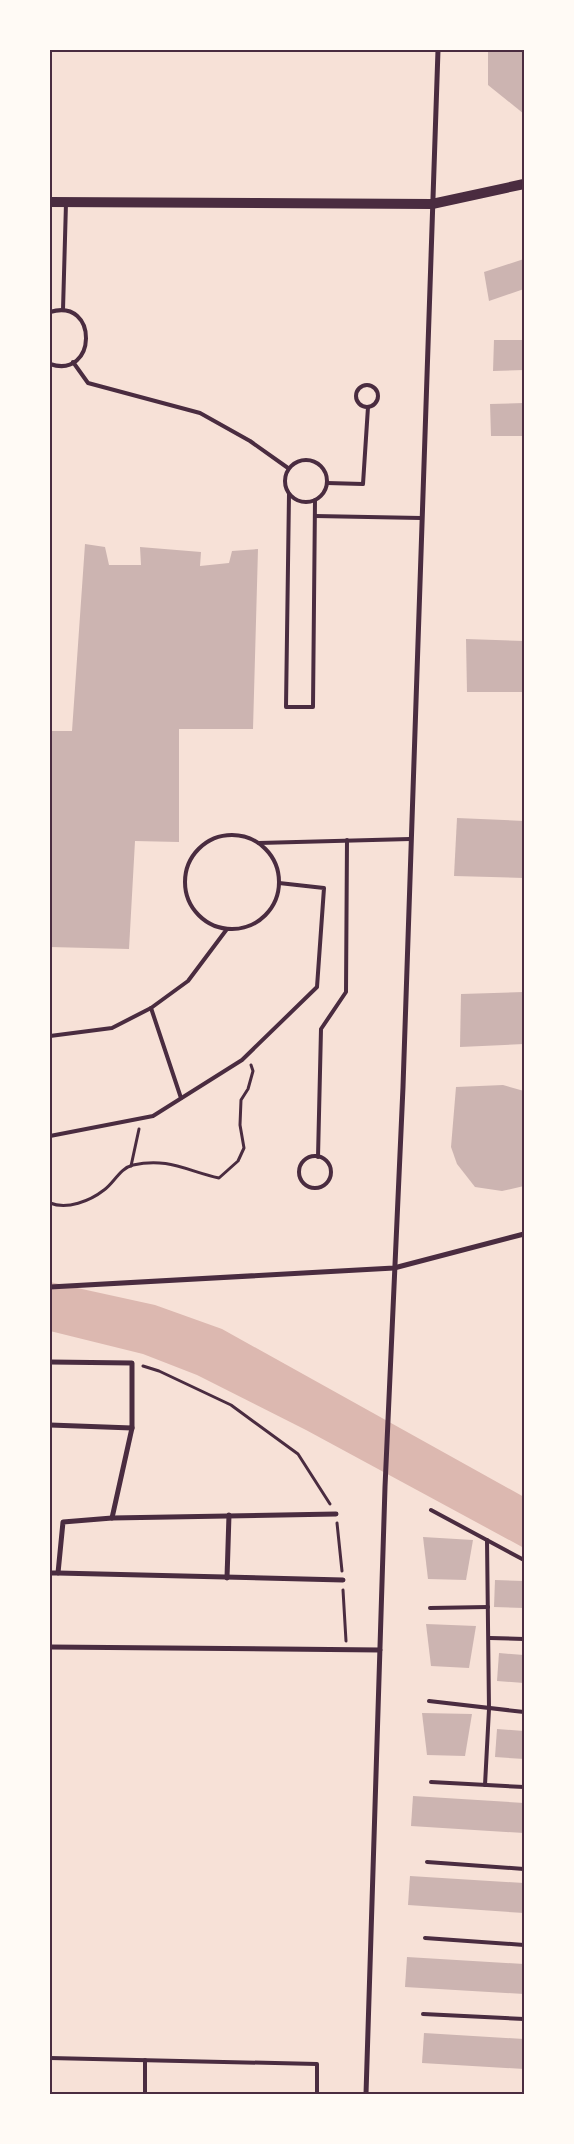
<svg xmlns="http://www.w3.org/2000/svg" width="574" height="2144" font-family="Jost,sans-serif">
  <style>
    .water { fill: #dcb8b0 }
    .building { fill: #ccb4b1 }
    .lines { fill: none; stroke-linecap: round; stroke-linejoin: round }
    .path { stroke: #4a2c40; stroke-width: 3 }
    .service { stroke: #4a2c40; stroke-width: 4 }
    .minor { stroke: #4a2c40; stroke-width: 5 }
    .secondary { stroke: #4a2c40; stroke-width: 10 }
    .neatline { fill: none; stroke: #4a2c40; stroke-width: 2 }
  </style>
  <rect width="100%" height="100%" fill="#f7e1d7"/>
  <polygon class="water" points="50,1282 155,1305 222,1329 524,1497 524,1548 306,1430 197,1375 143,1354 50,1331"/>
  <g class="building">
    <polygon points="488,50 522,50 524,53 524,114 488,85"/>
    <polygon points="524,259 524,289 489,301 484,272"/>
    <polygon points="494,340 524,340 524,370 493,371"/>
    <polygon points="524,403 524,436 491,436 490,404"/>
    <polygon points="85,544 105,547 109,565 141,565 140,547 201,552 200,566 229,563 232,551 258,549 253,729 179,729 179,842 135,841 129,949 50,947 50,731 72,731"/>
    <polygon points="466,639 524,641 524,692 467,692"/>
    <polygon points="457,818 524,821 524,878 454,876"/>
    <polygon points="524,992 524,1044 460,1047 461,994"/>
    <polygon points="503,1085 524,1091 524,1186 502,1191 475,1187 457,1164 451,1147 456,1087"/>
    <polygon points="423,1537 473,1540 466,1580 428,1579"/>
    <polygon points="495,1580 524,1581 524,1608 494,1607"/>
    <polygon points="426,1624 476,1626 469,1668 431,1666"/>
    <polygon points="499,1653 524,1655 524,1683 497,1681"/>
    <polygon points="422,1713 472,1714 465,1756 427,1755"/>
    <polygon points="497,1729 524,1731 524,1759 495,1757"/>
    <polygon points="413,1796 524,1803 524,1833 411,1826"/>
    <polygon points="410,1876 524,1883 524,1913 408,1905"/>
    <polygon points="407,1957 524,1964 524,1994 405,1987"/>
    <polygon points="424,2033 524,2039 524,2069 422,2063"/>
  </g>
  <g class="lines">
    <g class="path">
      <polyline points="131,1166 139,1129"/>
      <path d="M50,1203C67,1210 90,1201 104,1190C114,1183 120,1168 133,1165C168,1157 187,1171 219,1178L238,1161L244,1148L240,1125L241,1100L248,1089L253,1071L251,1065"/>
      <polyline points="143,1366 159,1371 231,1405 298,1454 330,1504"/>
      <polyline points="337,1523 342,1571"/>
      <polyline points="343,1590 346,1641"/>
    </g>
    <g class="service">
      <polyline points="63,310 66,203"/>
      <path d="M50,312C99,297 97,380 50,364"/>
      <polyline points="73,362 88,383 200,413 250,441 288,468"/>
      <circle cx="367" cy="396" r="11"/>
      <circle cx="306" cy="481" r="21"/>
      <polyline points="327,483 363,484 368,407"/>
      <polyline points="289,494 286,707 313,707 315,500"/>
      <polyline points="315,516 421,518"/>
      <circle cx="232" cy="882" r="47"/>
      <polyline points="259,843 410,839"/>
      <polyline points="151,1008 181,1098"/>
      <polyline points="50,1036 112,1028 151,1008 188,981 227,929"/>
      <polyline points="50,1136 153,1116 242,1060 317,987 324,888 279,883"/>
      <circle cx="315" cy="1172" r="16"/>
      <polyline points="318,1157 321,1029 346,992 347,840"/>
      <polyline points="431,1510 524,1560"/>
      <polyline points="430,1608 488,1607"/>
      <polyline points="490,1638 524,1639"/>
      <polyline points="429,1701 524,1712"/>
      <polyline points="431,1782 524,1787"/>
      <polyline points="485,1785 489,1709 487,1540"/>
      <polyline points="427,1862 524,1869"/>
      <polyline points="425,1938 524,1945"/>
      <polyline points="423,2014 524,2019"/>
      <polyline points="50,2058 317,2064 317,2094"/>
      <polyline points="145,2094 145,2060"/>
    </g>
    <g class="minor">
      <polyline points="50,1287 394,1268 524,1234"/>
      <polyline points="50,1362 132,1363 132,1428 50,1425"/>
      <polyline points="112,1518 132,1428"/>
      <polyline points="50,1573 58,1573 63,1522 112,1518 336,1514"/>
      <polyline points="58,1573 343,1580"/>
      <polyline points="227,1578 229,1515"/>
      <polyline points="50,1647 380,1650"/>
      <polyline points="366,2094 385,1487 403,1087 438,50"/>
    </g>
    <polyline class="secondary" points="50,202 432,204 524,184"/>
  </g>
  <rect width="574" height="2144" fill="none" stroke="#fffaf5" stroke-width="102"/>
  <rect x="51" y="51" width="472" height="2042" class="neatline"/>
</svg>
